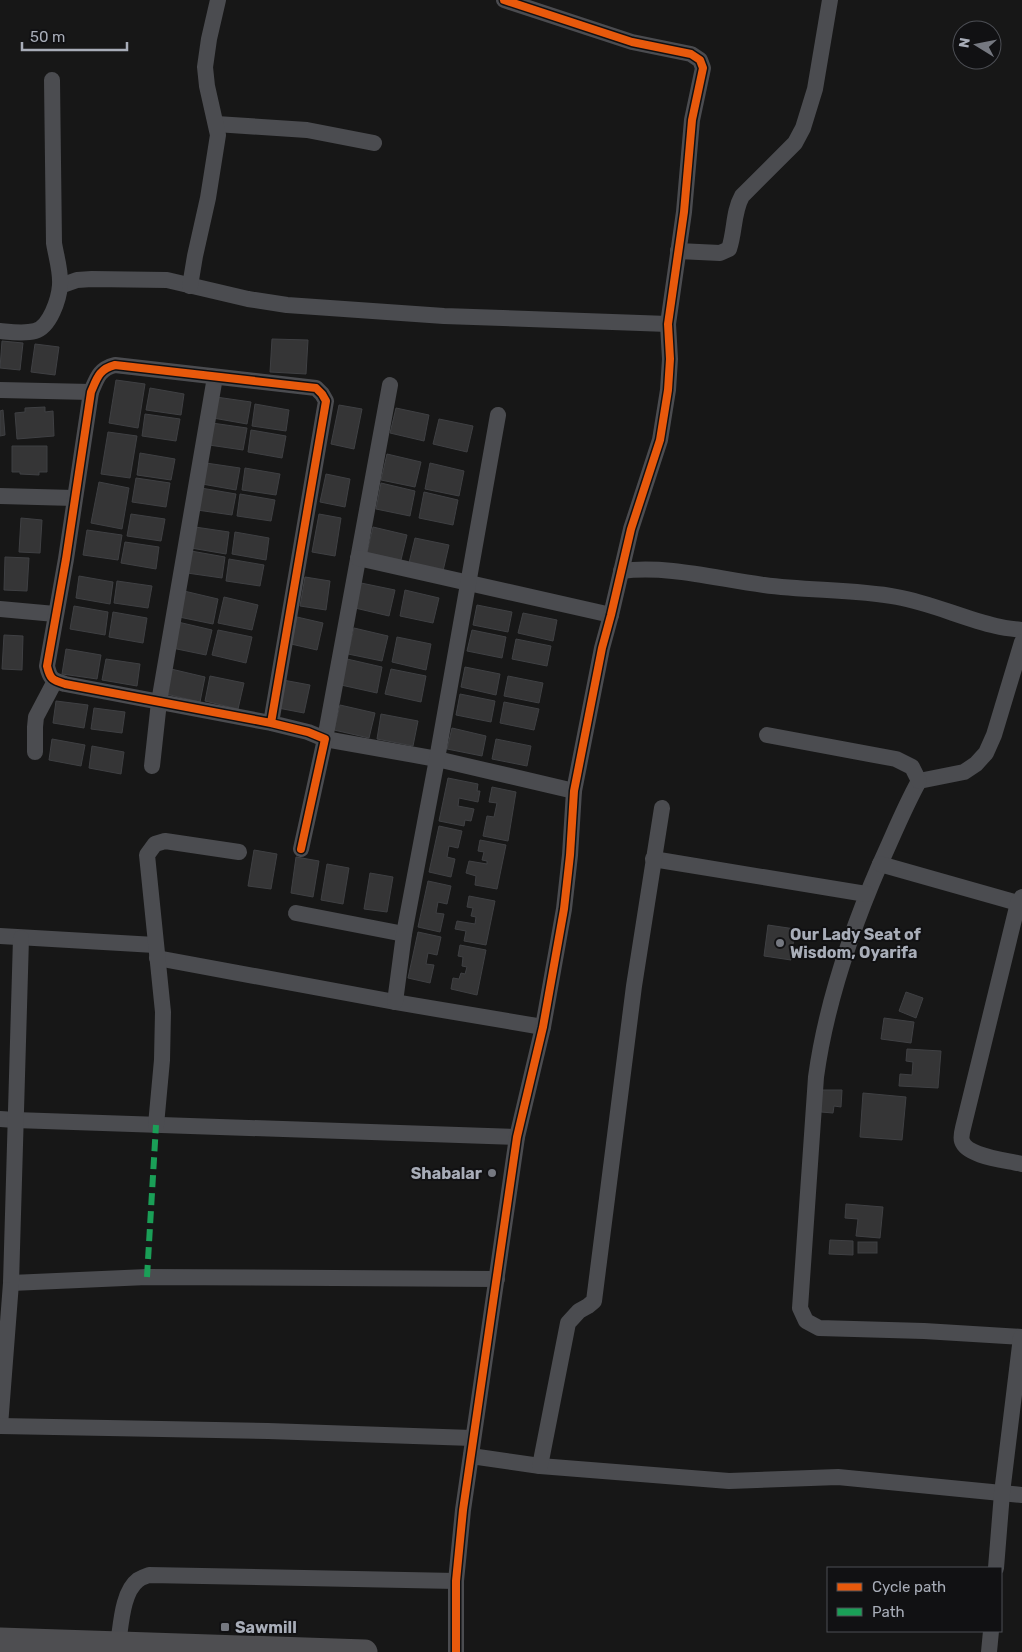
<svg xmlns="http://www.w3.org/2000/svg" width="1022" height="1652" font-family="Rubik,sans-serif">
  <style>
    .building { fill: #353536; stroke: #3f4043 }
    .lines { fill: none; stroke-linecap: round; stroke-linejoin: round }
    .minor { stroke: #4b4c50; stroke-width: 16 }
    .highway { stroke: #4e4e51; stroke-width: 25 }
    .quiet { stroke: #1a9f57; stroke-width: 6; stroke-dasharray: 12 6; stroke-linecap: butt }
    .cycleway-casing { stroke: #111113; stroke-width: 11 }
    .cycleway { stroke: #e8590c; stroke-width: 8 }
    .poi-dot { fill: #757880; stroke: #111113; stroke-width: 2 }
    .labels { text-anchor: middle; dominant-baseline: central; stroke-width: 4; stroke-linejoin: round; paint-order: stroke }
    .poi-label { font-size: 16px; font-weight: bold; fill: #a8adb8; stroke: #111113; text-anchor: start }
  </style>
  <rect width="100%" height="100%" fill="#171717"/>
  <g class="building">
    <polygon points="272,339 308,340 306,374 270,372"/>
    <polygon points="2,341 23,343 20,370 0,368"/>
    <polygon points="35,344 59,347 55,375 31,372"/>
    <polygon points="116,380 145,384 138,428 109,423"/>
    <polygon points="150,388 184,394 181,415 146,410"/>
    <polygon points="216,397 251,402 247,424 213,418"/>
    <polygon points="255,404 289,410 286,431 252,426"/>
    <polygon points="339,405 362,409 354,449 331,444"/>
    <polygon points="45,407 45,412 53,411 54,436 17,439 15,413 25,412 25,408"/>
    <polygon points="396,408 429,415 424,441 390,433"/>
    <polygon points="3,410 5,435 0,436 0,411"/>
    <polygon points="145,414 180,419 176,441 142,436"/>
    <polygon points="439,419 473,426 467,452 433,444"/>
    <polygon points="212,423 247,428 243,450 209,445"/>
    <polygon points="251,430 286,436 282,458 248,452"/>
    <polygon points="108,432 137,436 130,478 101,474"/>
    <polygon points="12,446 47,446 47,472 39,472 39,475 20,474 20,472 12,472"/>
    <polygon points="140,453 175,459 171,480 137,475"/>
    <polygon points="387,454 421,462 415,487 381,480"/>
    <polygon points="206,463 240,468 236,490 202,484"/>
    <polygon points="430,463 464,471 459,496 425,489"/>
    <polygon points="245,468 280,474 276,495 242,490"/>
    <polygon points="326,474 350,479 345,507 320,502"/>
    <polygon points="136,478 170,483 166,507 132,502"/>
    <polygon points="99,482 129,488 122,529 91,523"/>
    <polygon points="381,483 415,491 410,516 376,509"/>
    <polygon points="201,488 236,494 232,515 197,510"/>
    <polygon points="424,492 458,500 453,525 419,518"/>
    <polygon points="240,494 275,500 271,521 237,516"/>
    <polygon points="131,514 165,519 161,541 127,536"/>
    <polygon points="319,514 341,518 335,556 312,552"/>
    <polygon points="21,518 42,520 40,553 19,552"/>
    <polygon points="195,527 229,532 226,554 191,548"/>
    <polygon points="373,527 407,535 401,560 367,553"/>
    <polygon points="87,530 122,535 118,560 83,555"/>
    <polygon points="235,532 269,538 266,560 232,554"/>
    <polygon points="415,538 449,545 443,571 409,563"/>
    <polygon points="125,542 159,547 156,569 121,563"/>
    <polygon points="191,551 225,557 222,578 187,573"/>
    <polygon points="5,557 29,558 27,591 4,590"/>
    <polygon points="229,559 264,565 260,586 226,581"/>
    <polygon points="79,576 113,582 110,604 76,598"/>
    <polygon points="305,577 330,581 326,610 300,606"/>
    <polygon points="117,581 152,586 148,608 114,603"/>
    <polygon points="361,583 395,590 389,616 355,608"/>
    <polygon points="405,590 439,598 433,623 400,616"/>
    <polygon points="184,591 218,599 213,624 179,617"/>
    <polygon points="224,597 258,605 252,630 218,623"/>
    <polygon points="477,605 512,612 508,632 473,625"/>
    <polygon points="74,606 108,612 105,635 70,629"/>
    <polygon points="113,612 147,618 143,643 109,637"/>
    <polygon points="523,613 557,620 553,641 518,633"/>
    <polygon points="297,617 323,623 317,650 291,644"/>
    <polygon points="178,622 212,630 206,655 172,648"/>
    <polygon points="354,628 388,636 382,661 348,654"/>
    <polygon points="218,630 252,637 246,663 212,655"/>
    <polygon points="472,630 506,637 502,658 467,651"/>
    <polygon points="4,635 23,636 22,670 2,669"/>
    <polygon points="397,637 431,644 426,670 392,662"/>
    <polygon points="516,639 551,646 547,666 512,659"/>
    <polygon points="66,649 101,655 97,679 62,674"/>
    <polygon points="106,659 140,664 137,686 102,680"/>
    <polygon points="347,659 382,667 377,693 341,685"/>
    <polygon points="465,667 500,674 496,695 461,687"/>
    <polygon points="171,669 205,677 200,702 166,694"/>
    <polygon points="391,669 426,676 421,702 385,694"/>
    <polygon points="210,676 244,683 238,709 205,701"/>
    <polygon points="508,676 543,683 539,703 504,696"/>
    <polygon points="283,680 310,685 304,713 278,708"/>
    <polygon points="460,694 495,701 491,722 456,715"/>
    <polygon points="56,701 88,705 84,728 53,723"/>
    <polygon points="504,702 539,709 534,730 500,723"/>
    <polygon points="340,705 375,713 369,738 334,730"/>
    <polygon points="94,708 125,712 122,733 91,729"/>
    <polygon points="381,714 418,721 413,746 377,739"/>
    <polygon points="452,728 486,736 482,756 447,749"/>
    <polygon points="52,739 85,745 81,766 49,760"/>
    <polygon points="496,739 531,746 527,766 492,759"/>
    <polygon points="92,746 124,752 121,774 89,768"/>
    <polygon points="448,778 478,784 477,791 480,791 478,802 459,798 458,806 474,809 471,821 465,820 464,826 439,821"/>
    <polygon points="492,787 516,792 508,841 483,836 487,816 494,817 497,803 489,802"/>
    <polygon points="439,826 462,831 458,848 449,846 447,857 455,859 451,877 429,872"/>
    <polygon points="480,840 506,845 497,889 475,885 476,876 466,873 469,861 487,864 487,861 482,860 484,852 478,851"/>
    <polygon points="254,850 277,854 271,889 248,886"/>
    <polygon points="296,857 319,861 313,897 291,893"/>
    <polygon points="327,864 349,868 343,904 321,900"/>
    <polygon points="370,873 393,877 387,912 364,909"/>
    <polygon points="428,881 451,886 447,904 438,902 436,913 444,914 440,932 418,927"/>
    <polygon points="469,896 495,901 486,945 464,941 466,931 455,929 457,921 475,924 476,917 471,916 473,908 467,907"/>
    <polygon points="768,925 795,929 791,960 764,956"/>
    <polygon points="418,932 441,937 437,955 428,953 426,964 434,965 430,983 408,978"/>
    <polygon points="460,945 486,950 477,995 451,989 453,978 459,979 461,973 465,974 467,967 462,966 463,957 458,956"/>
    <polygon points="906,992 923,998 916,1018 899,1011"/>
    <polygon points="884,1018 914,1022 911,1043 881,1039"/>
    <polygon points="907,1049 941,1051 938,1088 899,1086 900,1074 912,1075 913,1062 906,1061"/>
    <polygon points="822,1090 842,1090 841,1107 834,1106 833,1113 821,1112"/>
    <polygon points="863,1093 906,1097 902,1140 860,1137"/>
    <polygon points="846,1204 883,1207 880,1238 856,1236 858,1219 845,1218"/>
    <polygon points="830,1240 853,1241 853,1255 829,1254"/>
    <rect x="858" y="1242" width="19" height="11"/>
  </g>
  <g class="lines">
    <g class="minor">
      <polyline points="216,124 307,130 374,143"/>
      <path d="M678,251L720,253L729,249C735,232 733,212 742,196L795,143L803,128L815,89L830,0"/>
      <polyline points="60,286 77,280 92,279 167,280 248,299 287,305 444,316 668,324"/>
      <polyline points="190,286 195,256 208,198 218,135 207,86 205,67 209,39 218,0"/>
      <path d="M0,331C11,332 24,334 35,331C50,327 59,299 60,285C61,271 56,256 54,243L52,80"/>
      <polyline points="390,385 325,739 437,759 574,791"/>
      <polyline points="0,390 91,392"/>
      <polyline points="0,496 74,498"/>
      <polyline points="358,558 611,615"/>
      <path d="M621,571C669,565 717,579 764,585C808,591 853,589 897,597C931,603 962,618 996,626C1004,628 1013,629 1022,630"/>
      <polyline points="0,609 55,614"/>
      <path d="M1022,642L994,735L986,753L976,764L964,772L919,781C904,808 893,836 880,864C851,931 826,1004 816,1077L800,1308L806,1321L819,1328L924,1331L1022,1337"/>
      <path d="M271,723L326,401L322,394L316,388L115,365C99,369 97,378 91,392L66,559L47,666C50,679 52,680 65,684L271,723L308,732L325,739L301,849"/>
      <polyline points="767,735 896,759 912,767 919,781"/>
      <polyline points="35,752 35,727 36,717 55,681"/>
      <polyline points="152,766 159,702 215,377"/>
      <polyline points="653,859 866,894"/>
      <polyline points="880,864 1018,903"/>
      <path d="M1022,897L1018,903L963,1128C962,1132 961,1138 962,1141C967,1157 1007,1160 1022,1164"/>
      <polyline points="296,913 404,934"/>
      <polyline points="0,936 155,945"/>
      <polyline points="157,958 395,1002 543,1027"/>
      <polyline points="395,1002 404,934 437,759 498,415"/>
      <polyline points="0,1119 15,1120 517,1137"/>
      <polyline points="156,1125 162,1060 163,1012 147,855 155,844 165,841 239,852"/>
      <polyline points="11,1283 147,1277 497,1279"/>
      <polyline points="0,1426 11,1283 21,938"/>
      <polyline points="0,1426 268,1431 472,1438"/>
      <polyline points="471,1456 540,1466 729,1481 838,1477 1022,1495"/>
      <polyline points="540,1466 568,1323 579,1311 588,1306 594,1301 634,986 662,808"/>
      <polyline points="996,1568 1002,1493 1021,1337"/>
      <path d="M118,1644C121,1626 122,1592 138,1580C141,1578 146,1576 149,1575L456,1581"/>
      <polyline points="456,1652 456,1581 463,1510 517,1137 543,1027 564,909 570,855 574,791 602,648 611,615 631,529 660,440 668,390 670,359 668,324 684,212 692,120 703,68 700,60 691,54 632,42 504,0"/>
      <polyline points="989,1652 991,1631"/>
    </g>
    <polyline class="highway" points="0,1640 365,1652"/>
    <polyline class="quiet" points="147,1277 156,1125"/>
    <g class="cycleway-casing">
      <g id="cycleway">
        <path d="M271,723L326,401L322,394L316,388L115,365C99,369 97,378 91,392L66,559L47,666C50,679 52,680 65,684L271,723L308,732L325,739L301,849"/>
        <polyline points="456,1652 456,1581 463,1510 517,1137 543,1027 564,909 570,855 574,791 602,648 611,615 631,529 660,440 668,390 670,359 668,324 684,212 692,120 703,68 700,60 691,54 632,42 504,0"/>
      </g>
    </g>
    <use href="#cycleway" class="cycleway"/>
  </g>
  <g class="poi-dot">
    <circle cx="780" cy="943" r="5"/>
    <circle cx="492" cy="1173" r="5"/>
    <rect x="220" y="1622" width="10" height="10" rx="2.5"/>
  </g>
  <g class="labels">
    <g class="poi-label">
      <text x="790" y="934">Our Lady Seat of<tspan x="790" dy="18">Wisdom, Oyarifa</tspan></text>
      <text x="482" y="1173" text-anchor="end">Shabalar</text>
      <text x="235" y="1627">Sawmill</text>
    </g>
  </g>
  <rect x="827" y="1567" width="175" height="65" fill="#111113" stroke="#4d4f55"/>
  <rect x="837" y="1583" width="25" height="8" fill="#e8590c" stroke="#4d4f55"/>
  <text x="872" y="1592" font-size="15" fill="#a8adb8">Cycle path</text>
  <rect x="837" y="1608" width="25" height="8" fill="#1a9f57" stroke="#4d4f55"/>
  <text x="872" y="1617" font-size="15" fill="#a8adb8">Path</text>
  <g transform="translate(977 45) rotate(280)"><circle r="24" fill="#111113" stroke="#4d4f55"/>
  <path d="M0-4L9 19L0 12L-9 19Z" fill="#757880"/>
  <text y="-8" font-size="14" font-weight="bold" text-anchor="middle" fill="#a8adb8">N</text>
  </g>
  <path d="M22 42v8h105v-8" fill="none" stroke="#a8adb8" stroke-width="2.5"/>
  <text x="30" y="42" font-size="15" fill="#a8adb8" stroke="#111113" stroke-width="4" paint-order="stroke">50 m</text>
</svg>
